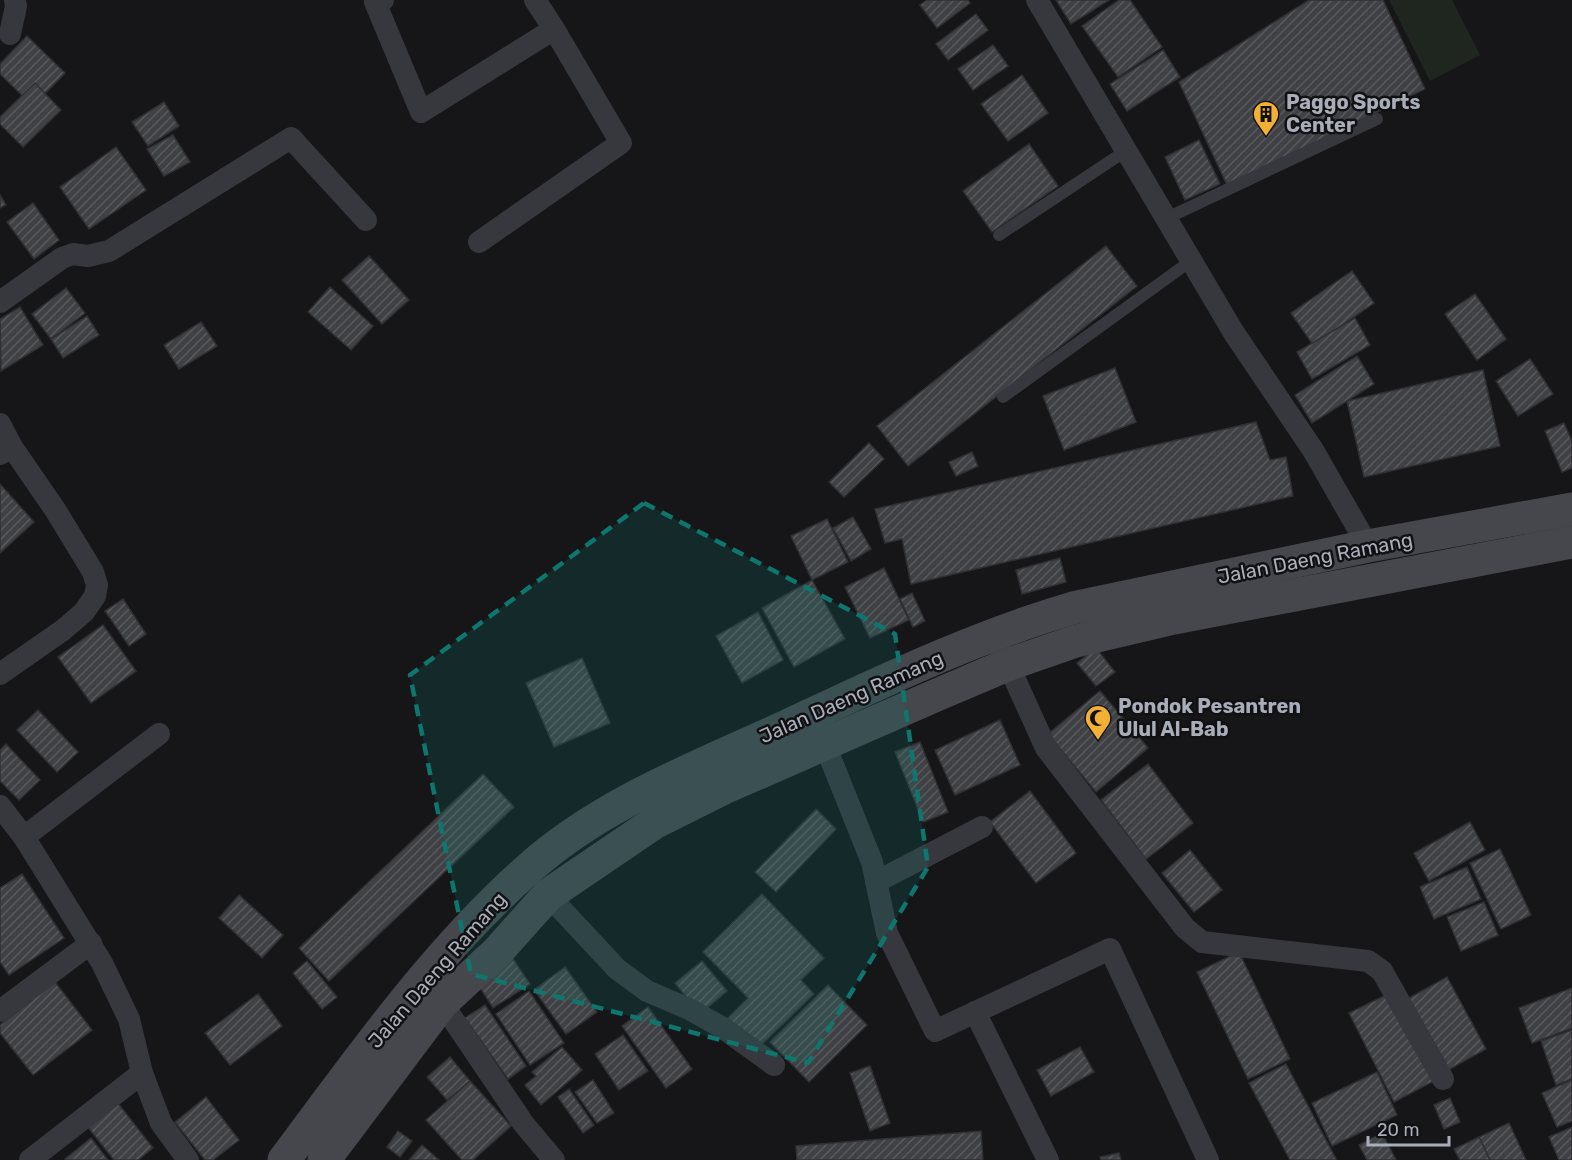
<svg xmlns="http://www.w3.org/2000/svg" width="1572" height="1160" font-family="Rubik,sans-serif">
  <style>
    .pitch { fill: #1e261f }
    .building { fill: url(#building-hatch); stroke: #303034; stroke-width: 1.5 }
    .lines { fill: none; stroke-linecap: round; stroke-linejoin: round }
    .service { stroke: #37383d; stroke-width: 12 }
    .minor { stroke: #37383d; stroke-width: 22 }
    .secondary { stroke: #45474d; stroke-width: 33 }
    .marked { fill: #0f766e; fill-opacity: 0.2; stroke: #0f766e; stroke-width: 4.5; stroke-dasharray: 12 8; stroke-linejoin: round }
    .labels { text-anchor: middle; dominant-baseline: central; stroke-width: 5; stroke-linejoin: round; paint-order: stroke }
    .poi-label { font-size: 20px; font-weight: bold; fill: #a8adb8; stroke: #111113; text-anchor: start }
    .street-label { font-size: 20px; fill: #a8adb8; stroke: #111113 }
  </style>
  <defs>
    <pattern id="building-hatch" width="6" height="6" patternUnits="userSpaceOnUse" patternTransform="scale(1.5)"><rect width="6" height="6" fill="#404145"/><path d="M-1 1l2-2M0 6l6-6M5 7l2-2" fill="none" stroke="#595a5e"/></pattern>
  </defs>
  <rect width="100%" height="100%" fill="#161618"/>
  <polygon class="pitch" points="1389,0 1452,0 1480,55 1430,81"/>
  <g class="building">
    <polygon points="927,0 968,0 970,3 937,28 920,5"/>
    <polygon points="1056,0 1109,0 1071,24"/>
    <polygon points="1119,0 1130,0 1162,47 1118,77 1082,26"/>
    <polygon points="1309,0 1383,0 1425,89 1227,185 1179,82"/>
    <polygon points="976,14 988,30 948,60 936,44"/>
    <polygon points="27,36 65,73 33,106 0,74 0,64"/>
    <polygon points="993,45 1008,66 973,90 958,69"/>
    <polygon points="1163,50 1180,77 1127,111 1110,84"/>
    <polygon points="1022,75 1048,113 1008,141 981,104"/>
    <polygon points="35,83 61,110 23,147 0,124 0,117"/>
    <polygon points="164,102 179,126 148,146 132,122"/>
    <polygon points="173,135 190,162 164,176 147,149"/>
    <polygon points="1199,140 1220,184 1185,200 1165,157"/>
    <polygon points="1029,144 1058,186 992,232 963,191"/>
    <polygon points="116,147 146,190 89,229 60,187"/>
    <polygon points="0,195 6,205 0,208"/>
    <polygon points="33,203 59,240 34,259 7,222"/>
    <polygon points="1106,246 1137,286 908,466 877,426"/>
    <polygon points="369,256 409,300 382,324 342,280"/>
    <polygon points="1352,271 1374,303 1313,345 1291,313"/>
    <polygon points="330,287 373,326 351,350 308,312"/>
    <polygon points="66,288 85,313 51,339 32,314"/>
    <polygon points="1475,294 1506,339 1477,360 1445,314"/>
    <polygon points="20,307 43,345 1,371 0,319"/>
    <polygon points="87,316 99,335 63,358 51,339"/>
    <polygon points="1355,318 1370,345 1312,379 1297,352"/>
    <polygon points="201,322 217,346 179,369 164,345"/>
    <polygon points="1357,356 1374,384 1312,423 1295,395"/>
    <polygon points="1530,359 1553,394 1518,416 1496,381"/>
    <polygon points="1115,368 1136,422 1064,450 1043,396"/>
    <polygon points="1483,370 1500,446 1364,477 1347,401"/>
    <polygon points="1256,422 1270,460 1286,457 1293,496 911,584 902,539 885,543 875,509"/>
    <polygon points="1564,423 1572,441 1572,468 1562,472 1545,431"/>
    <polygon points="869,443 884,459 844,497 829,482"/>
    <polygon points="972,452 978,466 956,476 949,462"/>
    <polygon points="0,484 34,522 0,553"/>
    <polygon points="853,517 871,549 851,561 833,528"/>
    <polygon points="827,519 848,562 812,580 791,536"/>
    <polygon points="1060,558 1066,582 1022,594 1016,570"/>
    <polygon points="884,568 909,620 870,638 845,587"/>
    <polygon points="812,580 845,639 794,667 762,608"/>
    <polygon points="912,593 925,621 913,627 900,599"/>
    <polygon points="123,599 146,634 129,646 105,611"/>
    <polygon points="758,612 783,660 742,683 716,636"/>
    <polygon points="103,625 136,671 91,703 58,657"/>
    <polygon points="1096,648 1115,672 1096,686 1077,663"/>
    <polygon points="582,658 610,723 554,747 526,683"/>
    <polygon points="1100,691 1148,748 1096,792 1048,734"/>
    <polygon points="38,710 78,752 57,772 17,730"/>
    <polygon points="1000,720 1020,765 955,795 935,750"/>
    <polygon points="920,742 948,812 923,822 895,752"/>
    <polygon points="6,744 40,780 19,800 0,781 0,750"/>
    <polygon points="1148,764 1193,823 1146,859 1101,800"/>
    <polygon points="483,774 514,807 329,981 299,948"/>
    <polygon points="1030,791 1076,853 1036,883 990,822"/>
    <polygon points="816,809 836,829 776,892 755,872"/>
    <polygon points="1470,822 1485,850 1429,881 1414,853"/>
    <polygon points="1500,849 1531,915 1501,929 1470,863"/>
    <polygon points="1190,850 1222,890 1194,912 1162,873"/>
    <polygon points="1467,867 1481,899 1434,919 1420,887"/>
    <polygon points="22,874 64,938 9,975 0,962 0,888"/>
    <polygon points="762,894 824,958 801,980 814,994 755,1051 726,1020 748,998 703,952"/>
    <polygon points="239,895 283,935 262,958 219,918"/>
    <polygon points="1484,902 1498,935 1461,951 1447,917"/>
    <polygon points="1239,952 1290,1059 1248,1079 1197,972"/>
    <polygon points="511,956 530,984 493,1008 475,980"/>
    <polygon points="307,961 337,997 322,1009 293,973"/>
    <polygon points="702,961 727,991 700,1014 675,983"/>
    <polygon points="565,967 597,1012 566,1034 534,990"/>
    <polygon points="1447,977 1486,1049 1448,1070 1409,998"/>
    <polygon points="55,982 92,1030 33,1075 0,1033 0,1025"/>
    <polygon points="828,985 867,1025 809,1082 770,1042"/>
    <polygon points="1572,988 1572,1028 1532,1043 1519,1008"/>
    <polygon points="529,991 564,1043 530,1065 496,1014"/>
    <polygon points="1392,992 1436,1080 1394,1102 1349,1013"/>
    <polygon points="258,994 282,1026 230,1065 205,1033"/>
    <polygon points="485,1005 526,1066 508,1079 465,1018"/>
    <polygon points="648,1007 692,1069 666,1088 622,1026"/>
    <polygon points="1572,1030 1572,1079 1556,1085 1541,1041"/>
    <polygon points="623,1035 648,1071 619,1090 595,1054"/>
    <polygon points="562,1047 582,1070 541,1105 525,1085 536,1076 532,1072"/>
    <polygon points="1080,1047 1094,1072 1051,1096 1037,1070"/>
    <polygon points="450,1057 470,1081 447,1100 427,1077"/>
    <polygon points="1286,1064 1336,1159 1334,1160 1290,1160 1249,1083"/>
    <polygon points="870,1066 890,1123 870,1131 850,1073"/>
    <polygon points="1377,1072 1397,1115 1332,1146 1312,1103"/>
    <polygon points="593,1080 614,1113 597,1123 575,1092"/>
    <polygon points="1572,1080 1572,1121 1557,1127 1542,1093"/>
    <polygon points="470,1081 511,1126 473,1160 462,1160 426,1120"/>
    <polygon points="569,1089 594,1125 583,1133 558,1097"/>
    <polygon points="206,1097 239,1140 213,1160 205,1160 175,1122"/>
    <polygon points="1450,1098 1460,1122 1444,1129 1434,1105"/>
    <polygon points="117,1102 153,1148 138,1160 114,1160 87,1126"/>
    <polygon points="1509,1123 1526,1160 1490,1160 1479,1137"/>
    <polygon points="1572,1127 1572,1160 1559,1160 1549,1137"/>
    <polygon points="398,1131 412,1141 400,1157 387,1147"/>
    <polygon points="981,1131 983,1160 797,1160 796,1146"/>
    <polygon points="1382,1133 1396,1160 1367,1160 1359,1145"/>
    <polygon points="1479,1137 1490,1160 1460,1160 1454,1149"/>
    <polygon points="91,1138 108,1160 66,1160 65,1159"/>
    <polygon points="422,1145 439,1160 409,1160"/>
    <polygon points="1119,1153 1121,1160 1101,1160 1100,1157"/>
  </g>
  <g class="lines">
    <g class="service">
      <polyline points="1167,218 1377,119"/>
      <polyline points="999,235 1127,150"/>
      <polyline points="1003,397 1192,260"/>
    </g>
    <g class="minor">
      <polyline points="383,0 375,2 421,112 554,29 535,0"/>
      <polyline points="1037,0 1234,333 1313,450 1368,546"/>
      <polyline points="10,34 16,6 15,0"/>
      <polyline points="479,242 621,143 554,29"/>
      <polyline points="0,302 62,258 73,254 88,256 109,251 291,138 366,220"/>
      <polyline points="0,424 12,447 0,454"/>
      <polyline points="1002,651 1046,748 1185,928 1202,942 1368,961 1382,971 1443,1079"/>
      <polyline points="0,674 63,630 84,612 95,596 97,585 93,572 56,511 12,447"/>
      <polyline points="825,745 872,862 887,933 935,1031 1110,949 1208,1160"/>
      <polyline points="0,806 24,837 102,963 129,1019 142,1073 161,1123 188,1160"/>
      <polyline points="24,837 159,734"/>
      <polyline points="876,882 982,827"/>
      <polyline points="548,895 617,969 647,991 689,1009 723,1028 774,1065"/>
      <polyline points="432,994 442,1003 523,1123 554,1160"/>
      <polyline points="0,1011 91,943"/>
      <polyline points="975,1012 1048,1160"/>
      <polyline points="30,1160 142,1073"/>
    </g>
    <g class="secondary">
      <path d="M284,1160C359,1060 432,955 526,871C601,803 698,767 789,725C881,682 974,637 1073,608L1368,546L1572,509"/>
      <polyline points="324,1160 442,1003 498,951 548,895 654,823 724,788 939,694 1007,665 1076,641 1174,618 1572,542"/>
    </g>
  </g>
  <path class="marked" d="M644,503L895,634L928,867L808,1063L471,974L410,675Z"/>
  <defs>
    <g id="building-pin" transform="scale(1.35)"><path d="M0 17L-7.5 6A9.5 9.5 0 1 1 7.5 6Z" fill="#f2b134" stroke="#111113"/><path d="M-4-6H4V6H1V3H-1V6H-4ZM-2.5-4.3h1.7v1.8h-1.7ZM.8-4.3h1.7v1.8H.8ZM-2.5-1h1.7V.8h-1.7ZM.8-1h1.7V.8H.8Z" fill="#111"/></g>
    <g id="mosque-pin" transform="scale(1.35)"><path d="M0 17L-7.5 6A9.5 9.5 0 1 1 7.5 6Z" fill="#f2b134" stroke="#111113"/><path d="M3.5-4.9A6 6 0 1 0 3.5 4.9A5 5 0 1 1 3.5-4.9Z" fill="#111"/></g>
  </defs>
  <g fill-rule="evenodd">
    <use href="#building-pin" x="1266" y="114"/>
    <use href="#mosque-pin" x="1098" y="718"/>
  </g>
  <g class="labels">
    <g class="poi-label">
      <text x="1286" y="102">Paggo Sports<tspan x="1286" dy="23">Center</tspan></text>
      <text x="1118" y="706">Pondok Pesantren<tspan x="1118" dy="23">Ulul Al-Bab</tspan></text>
    </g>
    <g class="street-label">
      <text transform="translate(1315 558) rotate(-11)">Jalan Daeng Ramang</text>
      <text transform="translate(851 697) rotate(-24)">Jalan Daeng Ramang</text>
      <text transform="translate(437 970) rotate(-49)">Jalan Daeng Ramang</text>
    </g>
  </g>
  <path d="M1368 1136v9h81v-9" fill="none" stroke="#a8adb8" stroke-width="3"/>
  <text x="1377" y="1136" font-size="18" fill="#a8adb8" stroke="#111113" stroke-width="4.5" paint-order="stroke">20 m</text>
</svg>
